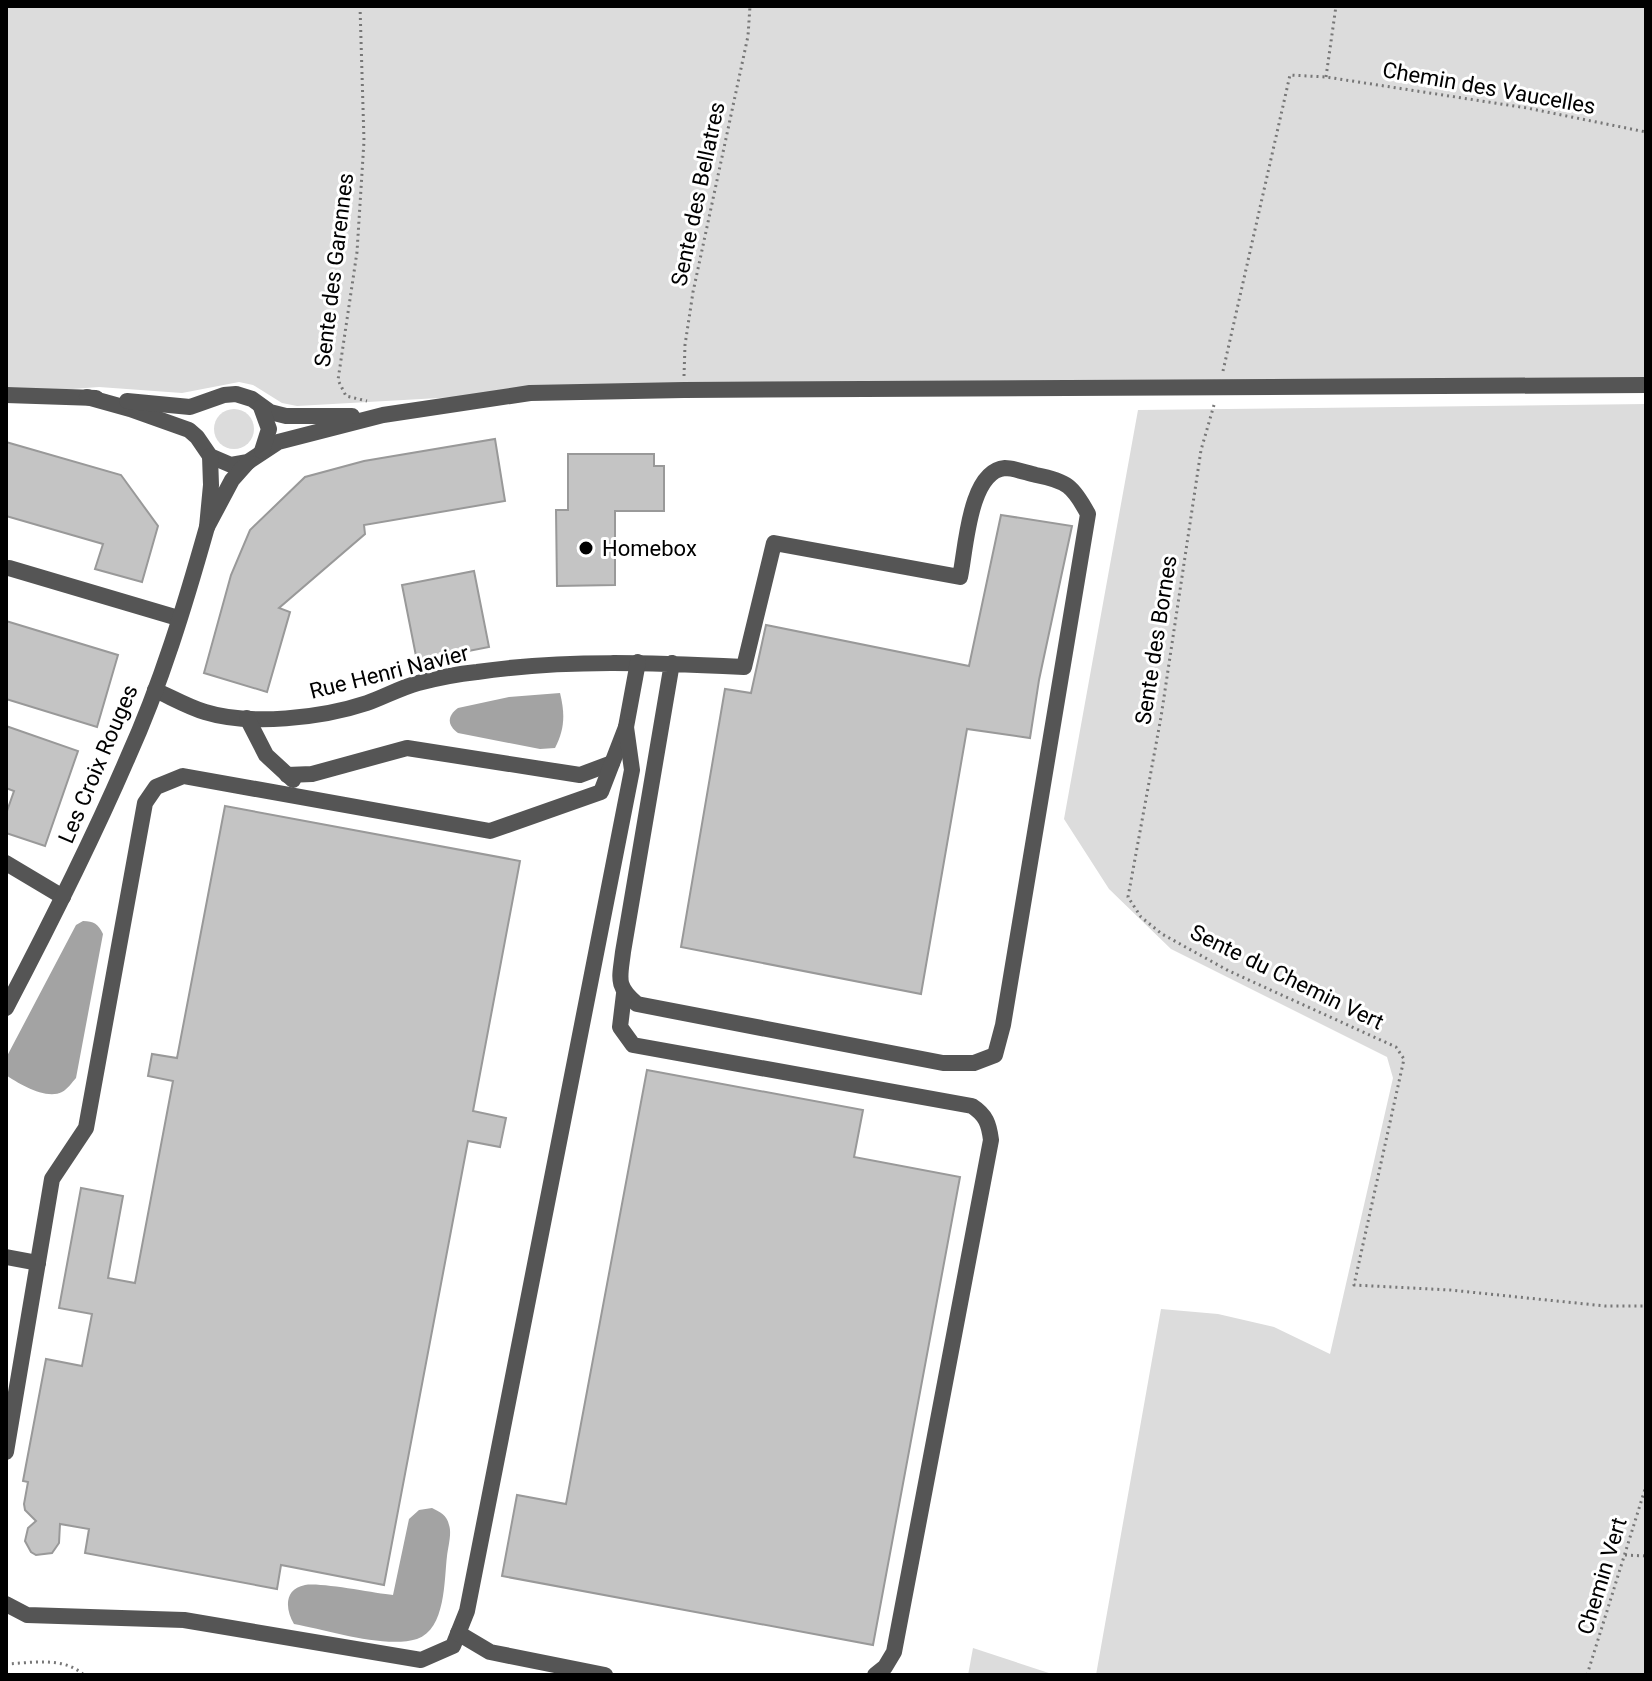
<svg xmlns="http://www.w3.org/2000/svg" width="1652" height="1681" font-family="Roboto,sans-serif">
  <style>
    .green { fill: #dcdcdc }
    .water { fill: #a3a3a3 }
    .building { fill: #c4c4c4; stroke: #999; stroke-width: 2 }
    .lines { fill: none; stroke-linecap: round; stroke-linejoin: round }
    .path { stroke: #777; stroke-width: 3; stroke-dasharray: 2 4; stroke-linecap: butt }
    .minor { stroke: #555; stroke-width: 16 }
    .poi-dot { fill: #000; stroke: #fff; stroke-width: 3 }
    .labels { text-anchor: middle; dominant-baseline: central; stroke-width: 6; stroke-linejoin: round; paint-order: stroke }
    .street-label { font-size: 22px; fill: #000; stroke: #fff }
    .poi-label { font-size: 22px; fill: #000; stroke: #fff; text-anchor: start }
  </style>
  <rect width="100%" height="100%" fill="#fff"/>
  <g class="green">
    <polygon points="6,6 1646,6 1646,385 530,393 297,406 282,403 253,385 239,382 182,393 99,387 6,394"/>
    <polygon points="1646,404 1646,1675 1096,1675 1161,1309 1218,1314 1274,1327 1330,1354 1393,1078 1387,1057 1171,949 1109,889 1064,819 1138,410"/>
    <circle cx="234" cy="429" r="20"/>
    <polygon points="973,1648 1055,1675 968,1675"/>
  </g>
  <g class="water">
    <path d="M560,693C565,714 565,728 555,748L540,749L458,733C447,725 447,716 458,708L509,697Z"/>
    <path d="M83,921C94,921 98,924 103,934L76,1078C72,1082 68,1089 62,1092C46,1100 19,1084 6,1075V1058L76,925Z"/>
    <path d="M432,1508C440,1512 447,1515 449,1525C452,1533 448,1547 447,1556C444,1580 446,1629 417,1639C385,1649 328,1630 294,1624C285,1609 284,1589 305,1585C320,1582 374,1593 393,1595L409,1519L419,1510Z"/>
  </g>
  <g class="building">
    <polygon points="495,439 505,501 364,525 365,534 279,608 290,612 267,692 204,673 231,575 250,530 305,477 364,461"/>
    <polygon points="6,442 121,475 158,526 142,582 95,569 103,544 6,516"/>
    <polygon points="568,454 654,454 654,466 664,466 664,511 615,511 615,585 557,586 556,510 568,510"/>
    <polygon points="1001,515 1072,526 1039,680 1030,738 967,729 921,994 681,947 725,689 751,693 766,625 969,666"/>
    <polygon points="474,571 489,647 417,661 402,585"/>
    <polygon points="6,621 118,655 97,727 6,699"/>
    <polygon points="6,726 78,751 45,846 6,833 6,814 14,791 6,788"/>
    <polygon points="225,806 520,861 473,1111 506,1118 500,1147 468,1141 384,1585 281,1565 277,1589 85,1553 89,1529 60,1524 59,1543 52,1553 36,1555 31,1552 25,1541 28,1528 36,1521 25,1510 24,1504 28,1482 23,1481 46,1359 82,1366 92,1314 59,1308 81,1188 123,1196 108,1278 135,1283 173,1081 148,1076 152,1054 177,1058"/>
    <polygon points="647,1070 863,1110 854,1157 960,1177 873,1645 502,1576 517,1495 566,1504"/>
  </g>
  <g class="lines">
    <g class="path">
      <polyline points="360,6 364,141 357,252 338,380 346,396 367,401"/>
      <polyline points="1326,77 1336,6"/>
      <polyline points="1223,371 1290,75 1326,77 1527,108 1646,132"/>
      <polyline points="684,376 685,345 693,292 748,36 750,6"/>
      <polyline points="1214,405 1201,450 1161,717 1128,897 1141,917 1162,934 1229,971 1396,1047 1404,1059 1354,1285 1450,1290 1605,1306 1646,1306"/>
      <polyline points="1625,1555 1646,1556"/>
      <path d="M6,1664C32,1663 63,1656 84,1675"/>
      <polyline points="1587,1675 1646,1486"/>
    </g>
    <g class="minor">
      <polyline points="6,395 96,398"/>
      <polyline points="87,397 130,409 189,430 197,437 210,456 231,465 248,462 278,442 383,415 530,393 684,390 1646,385"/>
      <polyline points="127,401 190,407 224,395 236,394 252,399 270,412 286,416 352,416"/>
      <polyline points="261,407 269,429 262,451"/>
      <polyline points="210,456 211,485 207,527 232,480 248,462"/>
      <polyline points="9,568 178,618"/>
      <path d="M155,690C171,697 188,707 205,712C250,726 322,718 367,703C384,697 400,688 418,683C437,678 458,674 477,672C566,659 655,663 744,667L774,543L960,577C966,549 969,471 1005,468C1014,468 1027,473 1036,475C1067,481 1073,486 1088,514L1003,1025L995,1055L974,1063H943L637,1004C615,986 620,978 623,952L672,663"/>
      <polyline points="247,718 266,755 293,780"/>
      <polyline points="287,775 312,774 407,748 580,775 612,763"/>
      <polyline points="6,863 63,897"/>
      <path d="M624,994L620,1027L633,1045L972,1106C986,1115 989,1124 991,1140L894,1652L885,1667L875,1675"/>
      <path d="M6,1008C49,926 91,843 128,757C161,684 185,605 207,527"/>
      <polyline points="6,1257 38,1263"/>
      <polyline points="6,1452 52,1179 86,1128 145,803 156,787 183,776 490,831 601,792 626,727 638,662"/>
      <polyline points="6,1604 27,1615 184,1620 421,1660 453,1646 467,1611 632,770 626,727"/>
      <polyline points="458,1633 490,1652 605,1675"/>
    </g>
  </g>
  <circle class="poi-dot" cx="586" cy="548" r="8"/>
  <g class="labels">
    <g class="street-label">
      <text transform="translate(1489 88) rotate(10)">Chemin des Vaucelles</text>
      <text transform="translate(698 194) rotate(-78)">Sente des Bellatres</text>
      <text transform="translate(334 270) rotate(-83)">Sente des Garennes</text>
      <text transform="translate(1156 640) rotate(-81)">Sente des Bornes</text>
      <text transform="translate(389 672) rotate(-14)">Rue Henri Navier</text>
      <text transform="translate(98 764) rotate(-67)">Les Croix Rouges</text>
      <text transform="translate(1287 977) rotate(26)">Sente du Chemin Vert</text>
      <text transform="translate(1602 1576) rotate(-73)">Chemin Vert</text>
    </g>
    <g class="poi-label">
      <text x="602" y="548">Homebox</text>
    </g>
  </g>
  <rect width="1652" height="1681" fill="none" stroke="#000000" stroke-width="16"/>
</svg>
